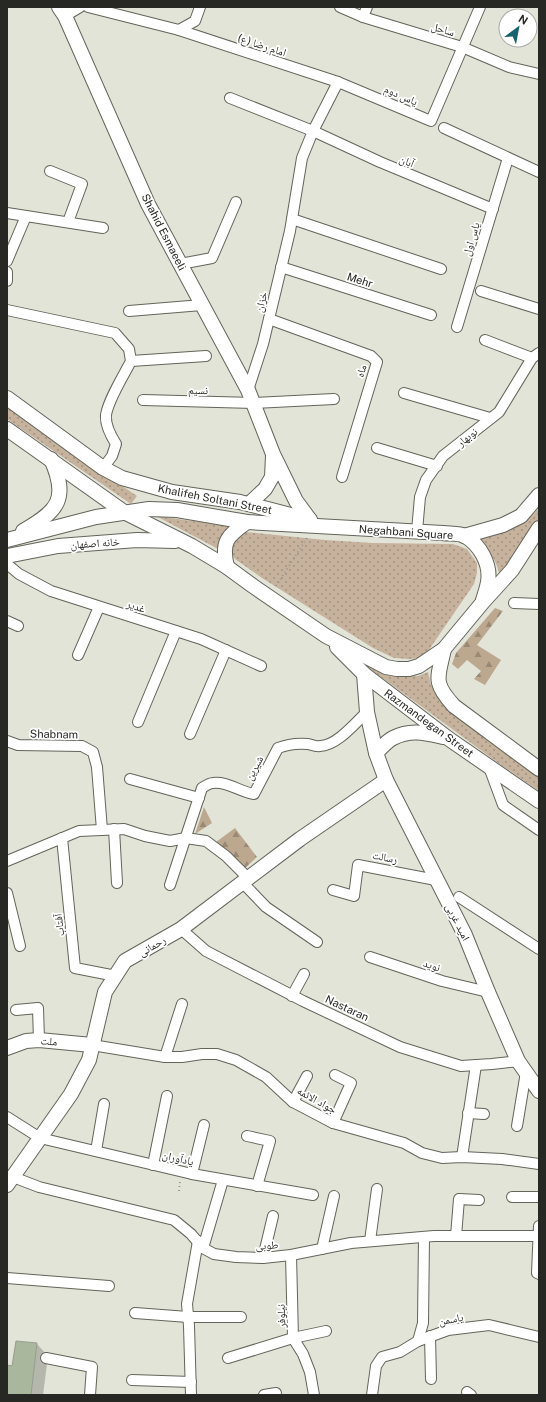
<svg xmlns="http://www.w3.org/2000/svg" width="546" height="1402" font-family="'Public Sans','Noto Naskh Arabic',sans-serif">
  <style>
    .green { fill: url(#green-dots) }
    .forest { fill: url(#forest-firs) }
    .shadow { fill: #0003 }
    .building { fill: #a9b89c; stroke: #979c92 }
    .lines { fill: none; stroke-linecap: round; stroke-linejoin: round }
    .street-casing { stroke: #63645a; stroke-width: 12 }
    .secondary-casing { stroke: #63645a; stroke-width: 16 }
    .path { stroke: #97978f; stroke-width: 2; stroke-dasharray: 1 3; stroke-linecap: butt }
    .street { stroke: #fff; stroke-width: 10 }
    .secondary { stroke: #fff; stroke-width: 14 }
    .labels { text-anchor: middle; dominant-baseline: central; stroke-width: 3.5; stroke-linejoin: round; paint-order: stroke }
    .street-label { font-size: 11px; fill: #272723; stroke: #fff }
  </style>
  <defs>
    <pattern id="green-dots" width="8" height="8" patternUnits="userSpaceOnUse"><rect width="8" height="8" fill="#c6b29d"/><path d="M2 2h.1M6 6h.1" fill="none" stroke="#a19180" stroke-width="1.8" stroke-linecap="round"/></pattern>
    <pattern id="forest-firs" width="22" height="20" patternUnits="userSpaceOnUse"><rect width="22" height="20" fill="#bca78f"/><path d="M5 1l3.5 6h-7zM16 11l3.5 6h-7z" fill="#998874"/></pattern>
  </defs>
  <rect width="100%" height="100%" fill="#e3e4d8"/>
  <g class="green">
    <polygon points="7,407 137,496 131,504 7,419"/>
    <path d="M537,510L539,511V518L524,538L513,559L500,576C496,559 488,546 473,536C499,532 520,532 537,510Z"/>
    <polygon points="156,516 229,526 219,540 220,550"/>
    <polygon points="246,532 325,540 373,543 453,544 467,549 477,563 477,573 474,584 426,654 419,658 409,659 394,658 373,648 262,578 235,559 229,551 236,536"/>
    <polygon points="358,660 403,676 418,676 428,672 431,685 440,701 539,777 539,791 497,762"/>
  </g>
  <g class="forest">
    <polygon points="495,608 503,611 477,645 501,660 485,685 474,679 481,671 467,660 458,669 452,664 456,653"/>
    <polygon points="204,807 212,823 195,834"/>
    <polygon points="235,828 257,857 245,868 231,854 216,842"/>
  </g>
  <polygon class="shadow" points="16,1342 37,1344 48,1356 43,1395 7,1395 7,1366 13,1367"/>
  <polygon class="building" points="16,1341 37,1343 31,1395 7,1395 7,1365 12,1366"/>
  <g class="lines">
    <g class="street-casing">
      <g id="street">
        <polyline points="88,7 179,30 195,21 200,7"/>
        <polyline points="340,7 363,17 462,47 509,67 539,74"/>
        <polyline points="65,16 80,7"/>
        <polyline points="363,17 367,7"/>
        <polyline points="179,30 338,82"/>
        <polyline points="230,98 313,131 380,162 493,209"/>
        <polyline points="444,128 539,172"/>
        <polyline points="50,171 82,184 68,222"/>
        <polyline points="7,213 103,228"/>
        <polyline points="292,219 441,269"/>
        <polyline points="7,261 26,216"/>
        <polyline points="180,264 212,258 236,202"/>
        <polyline points="281,267 431,315"/>
        <polyline points="7,272 7,281"/>
        <polyline points="481,291 539,309"/>
        <path d="M7,310L115,333L129,349L131,361C124,375 108,400 106,415C105,425 111,436 116,444L112,456L103,468"/>
        <polyline points="129,311 202,305"/>
        <polyline points="269,319 371,356 377,362 342,477"/>
        <polyline points="457,327 508,158"/>
        <polyline points="485,340 532,358"/>
        <polyline points="131,361 206,356"/>
        <polyline points="248,390 263,344 290,231 302,158 313,131 338,82 431,121 480,7"/>
        <polyline points="404,393 490,418"/>
        <polyline points="143,400 254,403 334,399"/>
        <polyline points="377,448 437,466"/>
        <polyline points="417,531 420,497 426,480 443,456 499,412 532,358 539,353"/>
        <polyline points="7,564 19,574 51,591 201,639 261,666"/>
        <polyline points="514,603 539,604"/>
        <polyline points="7,621 18,626"/>
        <polyline points="78,655 99,607"/>
        <polyline points="138,722 176,631"/>
        <polyline points="190,734 226,650"/>
        <polyline points="7,741 18,745 82,746 93,752 97,767 102,830"/>
        <polyline points="489,767 503,805 539,830"/>
        <polyline points="130,779 199,798"/>
        <polyline points="114,829 117,883"/>
        <polyline points="62,838 75,968 116,976"/>
        <polyline points="7,861 79,831 124,829 145,836 170,841 186,838 206,841 226,856 248,878"/>
        <polyline points="242,882 266,907 317,942"/>
        <path d="M170,885L202,788C205,786 210,783 213,783C227,781 240,792 254,794L278,748C288,744 297,743 308,744C312,745 317,747 320,746C337,746 356,722 367,712"/>
        <polyline points="333,890 354,896 358,865 436,880"/>
        <polyline points="7,893 20,946"/>
        <polyline points="459,897 539,949"/>
        <polyline points="181,929 206,951 303,1001 400,1047 461,1066 492,1064 518,1061"/>
        <polyline points="370,957 442,981 488,992"/>
        <polyline points="292,996 304,974"/>
        <polyline points="16,1010 38,1008 39,1040"/>
        <polyline points="92,1045 165,1057 182,1057 202,1054 217,1054 236,1060 266,1077 293,1102 333,1123 404,1143 422,1153 442,1158 462,1157 502,1159 539,1164"/>
        <polyline points="165,1057 182,1004"/>
        <polyline points="293,1102 307,1076"/>
        <polyline points="468,1113 484,1114"/>
        <polyline points="7,1117 40,1138 192,1174 313,1195"/>
        <polyline points="333,1123 351,1083 335,1075"/>
        <polyline points="517,1126 526,1072"/>
        <polyline points="247,1136 270,1141 257,1186"/>
        <polyline points="96,1151 104,1104"/>
        <polyline points="462,1157 476,1065"/>
        <polyline points="153,1165 167,1096"/>
        <polyline points="192,1174 204,1125"/>
        <polyline points="13,1177 39,1187 174,1220 191,1234 203,1248 214,1254 236,1257 263,1258 291,1255 351,1243 434,1236 539,1236"/>
        <polyline points="512,1197 539,1197"/>
        <polyline points="539,1226 537,1273 539,1274"/>
        <polyline points="456,1236 459,1199 479,1200"/>
        <polyline points="370,1241 377,1189"/>
        <polyline points="203,1248 223,1180"/>
        <polyline points="322,1249 334,1196"/>
        <polyline points="291,1255 293,1338 303,1354 310,1372 314,1395"/>
        <polyline points="263,1258 273,1216"/>
        <polyline points="7,1278 109,1286"/>
        <polyline points="135,1313 188,1317 241,1317"/>
        <polyline points="430,1336 431,1379"/>
        <polyline points="418,1341 423,1323 424,1237"/>
        <polyline points="46,1358 92,1367 90,1395"/>
        <polyline points="228,1358 293,1338 326,1331"/>
        <polyline points="132,1380 191,1382"/>
        <polyline points="467,1392 471,1395"/>
        <polyline points="191,1395 189,1326 187,1304 198,1241"/>
        <polyline points="264,1395 276,1393"/>
        <polyline points="372,1395 376,1366 382,1357 400,1352 418,1341 448,1330 489,1325 539,1337"/>
      </g>
    </g>
    <g class="secondary-casing">
      <g id="secondary">
        <polyline points="59,7 65,16 148,204 248,390 273,454 296,501 310,520"/>
        <polyline points="7,398 103,468 122,478 172,492 240,502 310,520"/>
        <polyline points="7,429 124,512 192,546 227,567 253,586 326,636 386,667 397,669 409,669 419,666 444,649 483,602 512,570 539,528"/>
        <polyline points="249,504 265,489 272,477 273,456"/>
        <path d="M23,531C58,511 69,499 51,459"/>
        <polyline points="464,536 503,525 521,516 539,495"/>
        <path d="M7,540L96,517L149,509L177,510L247,522L443,533C449,534 459,533 465,536C480,545 491,564 488,582C487,588 485,594 483,600"/>
        <polyline points="7,556 58,546 137,540 175,541"/>
        <path d="M227,567C221,542 227,536 247,522"/>
        <polyline points="337,647 364,674 449,739 539,801"/>
        <path d="M444,649C438,678 432,682 454,706L539,769"/>
        <polyline points="364,674 367,712 376,753 386,780 465,935 488,992 518,1061 539,1091"/>
        <path d="M376,753C381,748 387,741 393,738C411,729 425,733 443,737"/>
        <polyline points="7,1048 26,1041 39,1040 92,1045"/>
        <polyline points="7,1185 71,1094 89,1060 105,992 125,961 181,929 300,839 386,780"/>
      </g>
    </g>
    <g class="path">
      <polyline points="276,586 307,538"/>
      <polyline points="179,1191 180,1181"/>
    </g>
    <use href="#street" class="street"/>
    <use href="#secondary" class="secondary"/>
  </g>
  <g class="labels">
    <g class="street-label">
      <text transform="translate(443 29) rotate(17)">ساحل</text>
      <text transform="translate(262 45) rotate(18)">امام رضا (ع)</text>
      <text transform="translate(401 95) rotate(23)">یاس دوم</text>
      <text transform="translate(407 161) rotate(23)">آبان</text>
      <text transform="translate(164 232) rotate(63)">Shahid Esmaeeli</text>
      <text transform="translate(471 239) rotate(-73)">یاس اول</text>
      <text transform="translate(360 280) rotate(18)">Mehr</text>
      <text transform="translate(261 302) rotate(-77)">خزان</text>
      <text transform="translate(361 371) rotate(-73)">ماه</text>
      <text transform="translate(198 390) rotate(1)">نسیم</text>
      <text transform="translate(467 437) rotate(-39)">نوبهار</text>
      <text transform="translate(215 499) rotate(11)">Khalifeh Soltani Street</text>
      <text transform="translate(406 532) rotate(4)">Negahbani Square</text>
      <text transform="translate(95 543) rotate(-4)">خانه اصفهان</text>
      <text transform="translate(136 606) rotate(18)">غدیر</text>
      <text transform="translate(429 723) rotate(36)">Razmandegan Street</text>
      <text transform="translate(54 734) rotate(1)">Shabnam</text>
      <text transform="translate(254 768) rotate(-62)">شیرین</text>
      <text transform="translate(385 857) rotate(11)">رسالت</text>
      <text transform="translate(458 922) rotate(63)">امید غربی</text>
      <text transform="translate(59 925) rotate(-96)">آفتاب</text>
      <text transform="translate(152 946) rotate(-30)">رحمانی</text>
      <text transform="translate(432 965) rotate(19)">نوید</text>
      <text transform="translate(347 1008) rotate(25)">Nastaran</text>
      <text transform="translate(49 1041) rotate(5)">ملت</text>
      <text transform="translate(317 1100) rotate(29)">جواد الائمه</text>
      <text transform="translate(178 1158) rotate(13)">یادآوران</text>
      <text transform="translate(267 1245) rotate(-2)">طوبی</text>
      <text transform="translate(281 1316) rotate(-92)">نیلوفر</text>
      <text transform="translate(451 1319) rotate(-11)">یاسمن</text>
    </g>
  </g>
  <rect width="546" height="1402" fill="none" stroke="#272723" stroke-width="16"/>
  <g transform="translate(518 28) rotate(32)"><circle r="19" fill="#ffffff" stroke="#a9a9a7"/>
  <path d="M0-3L7 15L0 10L-7 15Z" fill="#16626e"/>
  <text y="-6" font-size="11" font-weight="bold" text-anchor="middle" fill="#272723">N</text>
  </g>
</svg>
